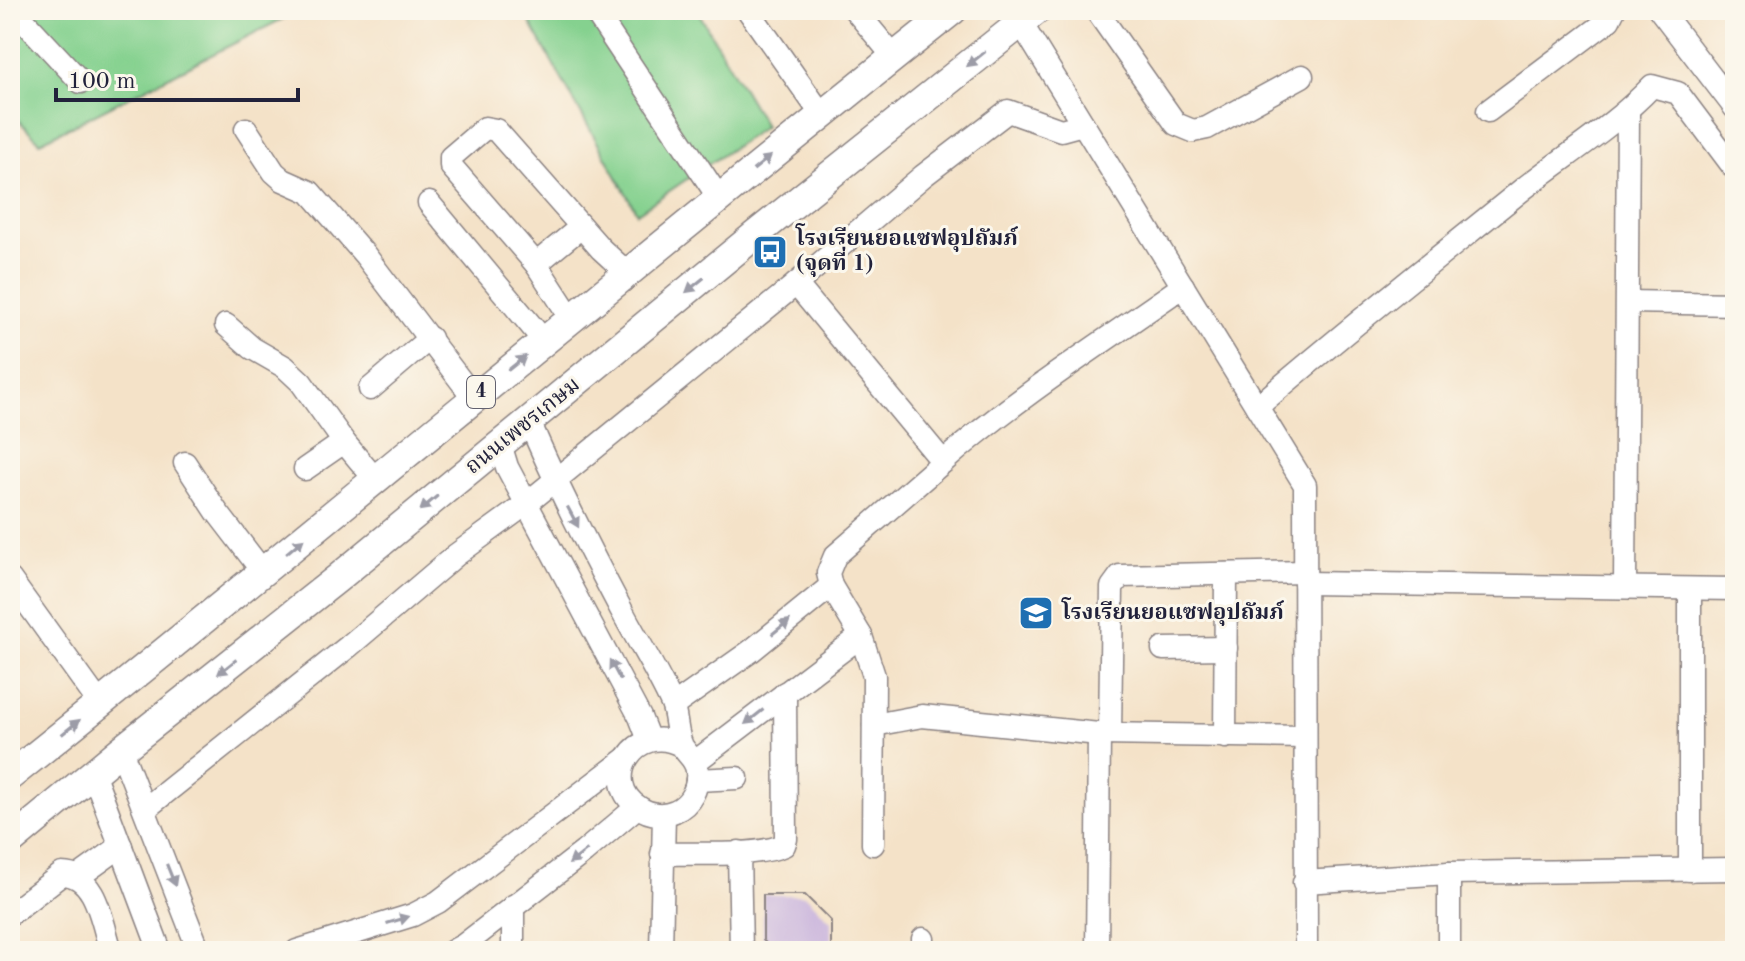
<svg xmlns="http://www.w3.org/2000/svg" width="1745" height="961" font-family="'Old Standard TT','Noto Serif Thai',serif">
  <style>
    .green { fill: #85d18f; stroke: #547a65; stroke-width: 2 }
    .building { fill: #c9b4dc }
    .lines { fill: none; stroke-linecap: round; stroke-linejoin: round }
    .minor-casing { stroke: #8b8282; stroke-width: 25 }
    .major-casing { stroke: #8b8282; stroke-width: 31 }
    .minor { stroke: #fff; stroke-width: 22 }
    .major { stroke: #fff; stroke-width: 28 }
    .oneway { fill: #9c9ca7 }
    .labels { text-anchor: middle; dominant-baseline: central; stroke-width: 6; stroke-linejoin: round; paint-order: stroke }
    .shield { fill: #fbf7ec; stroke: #636270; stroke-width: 2 }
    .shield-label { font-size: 20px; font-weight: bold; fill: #22223b }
    .poi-label { font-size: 22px; font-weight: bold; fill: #22223b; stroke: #fbf7ec; text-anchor: start }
    .street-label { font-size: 22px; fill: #22223b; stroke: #fbf7ec }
  </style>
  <rect width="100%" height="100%" fill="#fbf7ec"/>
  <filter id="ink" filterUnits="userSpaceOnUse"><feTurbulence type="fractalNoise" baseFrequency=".0125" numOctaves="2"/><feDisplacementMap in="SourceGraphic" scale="16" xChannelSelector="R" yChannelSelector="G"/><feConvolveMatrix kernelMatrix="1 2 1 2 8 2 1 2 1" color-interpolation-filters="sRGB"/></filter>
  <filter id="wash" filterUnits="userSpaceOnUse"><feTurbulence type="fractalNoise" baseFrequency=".006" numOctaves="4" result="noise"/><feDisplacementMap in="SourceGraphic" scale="32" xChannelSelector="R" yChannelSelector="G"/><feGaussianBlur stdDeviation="1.8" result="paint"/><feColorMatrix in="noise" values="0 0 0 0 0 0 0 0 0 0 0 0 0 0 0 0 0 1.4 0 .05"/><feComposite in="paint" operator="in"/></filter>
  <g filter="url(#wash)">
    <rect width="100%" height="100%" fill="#f4e2c8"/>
    <g class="green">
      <polygon points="10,10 300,10 40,142 10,112"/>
      <polygon points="523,10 697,10 765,126 637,213"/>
    </g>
    <g id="blocks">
      <polygon class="building" points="763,895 805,895 831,921 831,951 773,951 763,940"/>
    </g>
  </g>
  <g filter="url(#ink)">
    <use href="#blocks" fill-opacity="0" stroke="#8b8282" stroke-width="2"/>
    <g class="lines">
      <g class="minor-casing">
        <g id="minor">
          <polyline points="14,10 81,82"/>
          <polyline points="594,10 719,198"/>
          <polyline points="748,10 822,115"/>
          <polyline points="855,10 894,57"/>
          <polyline points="1096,10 1176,124 1193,131 1207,128 1302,76"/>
          <polyline points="1660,10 1735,108"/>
          <polyline points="1021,23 1305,485 1306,951"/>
          <polyline points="1488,111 1609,20 1614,10"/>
          <polyline points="246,129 274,172 283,180 310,192 365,255 474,398"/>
          <polyline points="429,203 544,341"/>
          <polyline points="536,264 581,227"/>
          <polyline points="796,284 943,462 835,556 828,573 831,586 861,636 874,676 873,844"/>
          <polyline points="1628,302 1735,304"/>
          <polyline points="571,318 536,264 451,166 451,157 485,128 496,130 601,249 626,272"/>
          <polyline points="226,325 252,348 285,367 301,382 344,442 375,479"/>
          <polyline points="370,389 430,338"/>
          <path d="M1257,407C1344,332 1434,261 1523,189C1566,155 1614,126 1652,86L1678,93L1735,169"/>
          <path d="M529,421C557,487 589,549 623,613C639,643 658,673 672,704C677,717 676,734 682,746C687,755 696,759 697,771C699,788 690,805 675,811C664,816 650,815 640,808C598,783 635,719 682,746"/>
          <polyline points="500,444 507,467 640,717 649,740"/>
          <path d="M943,462C1017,397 1102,343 1183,286"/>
          <polyline points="185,463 217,512 263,572"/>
          <polyline points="305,469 344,442"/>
          <polyline points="10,579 100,704"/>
          <polyline points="1305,583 1735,589"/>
          <polyline points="1625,587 1628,112"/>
          <polyline points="1690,589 1690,870"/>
          <polyline points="1163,649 1226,648"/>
          <polyline points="673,706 751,651 831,586"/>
          <polyline points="874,725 922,716 1099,734 1304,737"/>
          <polyline points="1110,734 1112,587 1120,576 1305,572"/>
          <polyline points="1225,737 1226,574"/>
          <polyline points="121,750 199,951"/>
          <polyline points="695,762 861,636"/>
          <polyline points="94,775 160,951"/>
          <polyline points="697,780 737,778"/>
          <polyline points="145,809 349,646 456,555 526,504 796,284 923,176 1008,111 1061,130 1083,124"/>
          <polyline points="739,852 741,951"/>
          <path d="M662,854C692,853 759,857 784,845L786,839L785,693"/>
          <polyline points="1449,873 1449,951"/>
          <polyline points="78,877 121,846"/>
          <polyline points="1304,882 1449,873 1735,869"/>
          <path d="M10,914L62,874C97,874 102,924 111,951"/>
          <polyline points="923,939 923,951"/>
          <polyline points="297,951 413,915 438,902 626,759"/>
          <polyline points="453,951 464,945 584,852 637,807"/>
          <polyline points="513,951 513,906"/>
          <polyline points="661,951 664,814"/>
          <polyline points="1097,951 1099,734"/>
        </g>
      </g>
      <g class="major-casing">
        <g id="major">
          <path d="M10,776C327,523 636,262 953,10"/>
          <polyline points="10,842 121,750 338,578 755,235 1037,10"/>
        </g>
      </g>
      <use href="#minor" class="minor"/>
      <use href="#major" class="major"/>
    </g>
    <defs><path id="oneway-solid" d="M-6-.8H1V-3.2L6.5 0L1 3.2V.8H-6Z" transform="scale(2)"/></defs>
    <g class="oneway">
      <use href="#oneway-solid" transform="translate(976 59) rotate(141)"/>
      <use href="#oneway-solid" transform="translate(762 163) rotate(-39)"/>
      <use href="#oneway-solid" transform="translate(695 285) rotate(141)"/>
      <use href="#oneway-solid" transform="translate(517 363) rotate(-39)"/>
      <use href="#oneway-solid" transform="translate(429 503) rotate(140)"/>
      <use href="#oneway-solid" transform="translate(573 517) rotate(62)"/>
      <use href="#oneway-solid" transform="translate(295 546) rotate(-40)"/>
      <use href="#oneway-solid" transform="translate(781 627) rotate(-39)"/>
      <use href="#oneway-solid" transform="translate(227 667) rotate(142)"/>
      <use href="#oneway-solid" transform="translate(615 670) rotate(-118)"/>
      <use href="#oneway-solid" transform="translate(754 717) rotate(142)"/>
      <use href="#oneway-solid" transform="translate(71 727) rotate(-39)"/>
      <use href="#oneway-solid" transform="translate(578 857) rotate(142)"/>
      <use href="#oneway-solid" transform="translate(171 875) rotate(68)"/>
      <use href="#oneway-solid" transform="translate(398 920) rotate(-17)"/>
    </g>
  </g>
  <defs>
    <g id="bus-square" transform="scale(1.8)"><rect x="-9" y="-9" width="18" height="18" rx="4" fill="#1f6fb2" stroke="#fbf7ec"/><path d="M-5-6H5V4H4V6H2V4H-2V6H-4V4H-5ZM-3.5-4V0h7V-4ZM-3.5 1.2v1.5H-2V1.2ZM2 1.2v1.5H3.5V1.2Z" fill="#fff"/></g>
    <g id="school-square" transform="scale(1.8)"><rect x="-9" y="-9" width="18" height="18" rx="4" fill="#1f6fb2" stroke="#fbf7ec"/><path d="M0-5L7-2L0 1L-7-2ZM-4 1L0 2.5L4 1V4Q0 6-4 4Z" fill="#fff"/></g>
  </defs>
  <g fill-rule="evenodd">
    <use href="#bus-square" x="770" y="252"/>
    <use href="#school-square" x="1036" y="613"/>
  </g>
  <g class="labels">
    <rect class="shield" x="467" y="376" width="28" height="32" rx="6"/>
    <g class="shield-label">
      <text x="481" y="392">4</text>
    </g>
    <g class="poi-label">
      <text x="796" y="239">โรงเรียนยอแซฟอุปถัมภ์<tspan x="796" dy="25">(จุดที่ 1)</tspan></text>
      <text x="1062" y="613">โรงเรียนยอแซฟอุปถัมภ์</text>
    </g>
    <g class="street-label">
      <text transform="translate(523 426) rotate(-39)">ถนนเพชรเกษม</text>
    </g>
  </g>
  <rect width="1745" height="961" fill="none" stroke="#fbf7ec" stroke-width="40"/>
  <path d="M56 88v12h242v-12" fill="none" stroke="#22223b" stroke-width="4"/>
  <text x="68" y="88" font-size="24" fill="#22223b" stroke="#fbf7ec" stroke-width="6" paint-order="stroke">100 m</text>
</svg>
